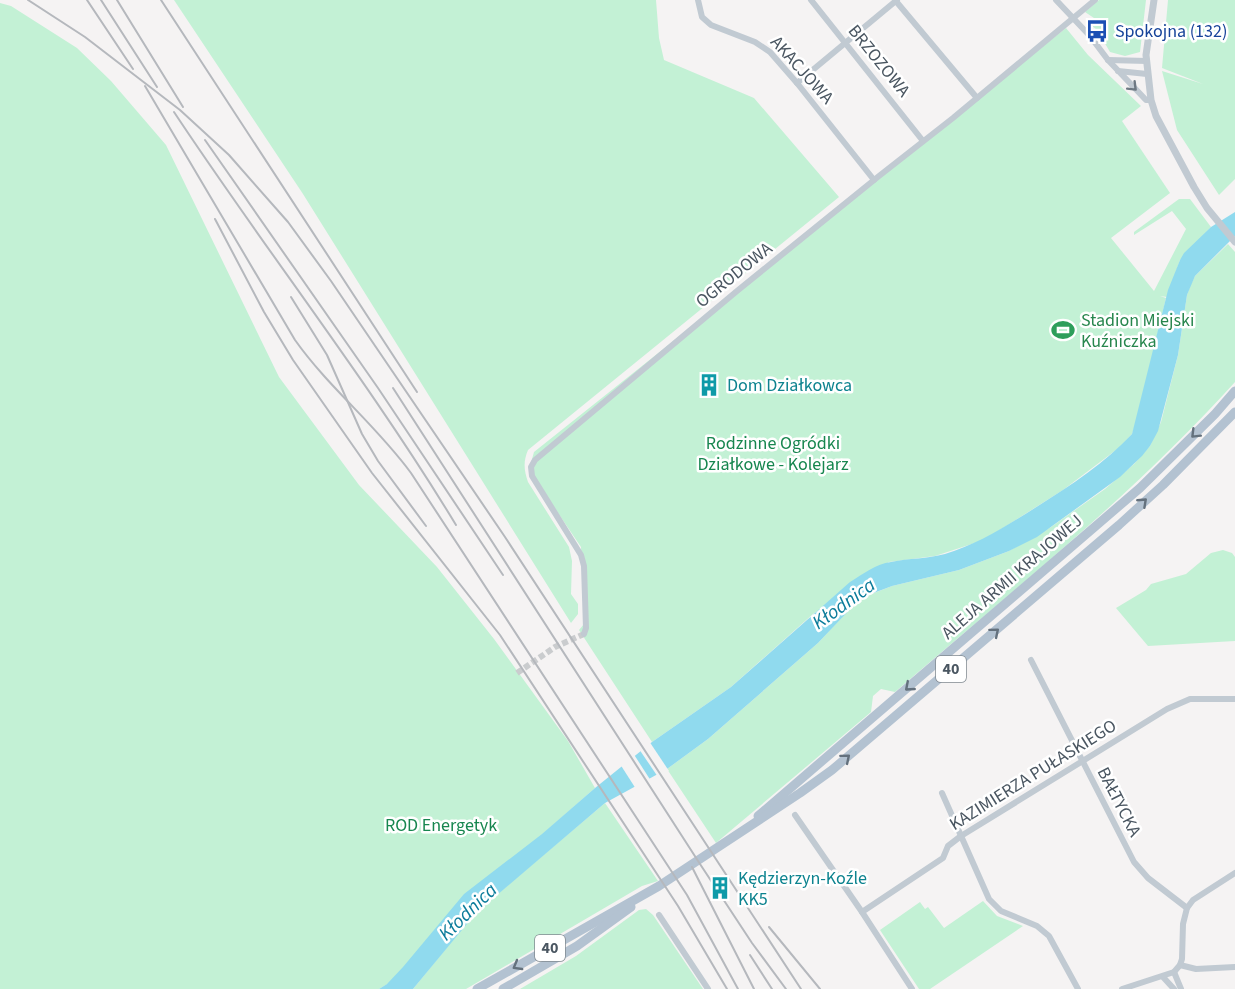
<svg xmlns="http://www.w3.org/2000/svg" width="1235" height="989" font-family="'Source Sans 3',sans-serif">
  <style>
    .green { fill: #c3f1d5 }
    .water { fill: #90daee }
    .pier { fill: #f5f3f3 }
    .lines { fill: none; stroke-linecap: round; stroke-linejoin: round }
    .minor-tunnel { stroke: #caccce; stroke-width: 6; stroke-dasharray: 6 3; stroke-linecap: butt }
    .minor { stroke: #c1cad2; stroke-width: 6 }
    .tertiary { stroke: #c1cad2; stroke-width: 7 }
    .primary { stroke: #b3c2d1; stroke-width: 9 }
    .rail { stroke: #b5b8bd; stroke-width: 2 }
    .oneway { stroke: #6e7983 }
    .oneway2 { stroke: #64717d }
    .labels { text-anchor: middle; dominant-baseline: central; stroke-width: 5; stroke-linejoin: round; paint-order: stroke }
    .shield { fill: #fff; stroke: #808990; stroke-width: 1.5 }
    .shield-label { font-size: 16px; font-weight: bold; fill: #4a5661 }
    .transit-label { font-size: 18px; fill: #164399; stroke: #fff; text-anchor: start }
    .street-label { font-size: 18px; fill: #4a5661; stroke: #fff }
    .leisure-label { font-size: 18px; fill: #27864d; stroke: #fff; text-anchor: start }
    .culture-label { font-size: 18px; fill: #0d838f; stroke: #fff; text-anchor: start }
    .park-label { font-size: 18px; fill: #17864f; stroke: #fff }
    .water-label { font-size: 20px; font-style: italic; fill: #0c7c9b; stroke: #fff }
  </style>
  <rect width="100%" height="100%" fill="#f5f3f3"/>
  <g class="green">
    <path d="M174,0H656L659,38L664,60L754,98L839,197L528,450C523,462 524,470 528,482L569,547L572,561L571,594L578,604V614L571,623L303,194Z"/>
    <polygon points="1099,0 1146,0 1140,52 1125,56 1110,52 1097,30 1090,24 1094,18 1085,12"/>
    <polygon points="1168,0 1235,0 1235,179 1219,195 1177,130 1162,71 1203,84 1162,68"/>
    <polygon points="0,3 11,6 77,48 111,81 166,145 279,377 359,485 437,567 494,639 568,741 595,788 511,862 399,977 379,989 0,989"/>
    <polygon points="1066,28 1088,55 1141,106 1122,121 1170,193 1111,238 1154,291 1186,229 1172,211 1134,235 1134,232 1179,199 1190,199 1211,227 1180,260 1167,297 1160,296 1166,298 1138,417 1132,434 1120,447 1063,490 995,533 978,542 935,556 889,562 813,614 731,687 652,742 579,630 584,624 581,547 529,470 534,452"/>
    <path d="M1228,244L1235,252V382C1132,496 1011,592 895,692L881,689L873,696L871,712L716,843L667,769L708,739L818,643L849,610L864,597L892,586L959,570L1009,551L1051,527L1105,489L1134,464L1150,446L1161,422L1178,355L1187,295L1191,284L1195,276Z"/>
    <polygon points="1223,550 1232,553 1235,557 1235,641 1148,646 1116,608 1146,590 1151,584 1186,574 1211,553"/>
    <polygon points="605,803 658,881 642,886 466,989 413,989 475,913"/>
    <polygon points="983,901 997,916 1023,926 930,989 919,989 880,930 920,902 925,909 928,907 944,928"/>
    <polygon points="646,909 653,915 703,989 520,989 576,956 639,910"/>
  </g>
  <path class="water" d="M1235,212V236L1195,276L1187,295L1178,355L1158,431L1150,446L1142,456L1120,477L1037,537L1009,551L959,570L892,586L871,594L857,602L818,643L708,739L667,769L605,803L476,913L413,989H379L387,984L403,967L464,894L542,834L595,788L652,742L731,687L850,582C863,574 876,564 891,562C909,558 927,559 945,554C979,544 1008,525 1038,506C1071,485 1105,463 1132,434L1168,290L1180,260L1184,253L1211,227Z"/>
  <g class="pier">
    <polygon points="649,741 669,771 658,777 639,749"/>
    <polygon points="633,753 651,781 636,789 620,764"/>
  </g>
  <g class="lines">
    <polyline class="minor-tunnel" points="517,673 555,647 584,634"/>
    <g class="minor">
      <polyline points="698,0 702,17 711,25 755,42 770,52 797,83 874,180"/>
      <polyline points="811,0 923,141"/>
      <polyline points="895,0 977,98"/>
      <polyline points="1056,0 1090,36 1108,60 1146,100 1151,100"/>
      <polyline points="1108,60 1147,61"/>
      <polyline points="1118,71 1147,74"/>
      <polyline points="797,83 897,0"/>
      <polyline points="584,634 586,628 584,566 581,555 532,476 531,467 535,460 737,291 879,176 953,118 1095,0"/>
      <polyline points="1031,660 1134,862 1148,878 1187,908"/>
      <polyline points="942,793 989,899 1001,911 1037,926 1049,936 1078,989"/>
      <polyline points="795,815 862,912 912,989"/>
      <polyline points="862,912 943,858 948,846 961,836 1167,709 1190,699 1235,699"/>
      <polyline points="659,915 708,989"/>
      <polyline points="1180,965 1196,969 1235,967"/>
      <polyline points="1174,972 1181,989"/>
      <polyline points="1163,977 1174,989"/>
      <polyline points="1122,989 1174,972 1180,965 1182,959 1183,924 1187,908 1193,900 1235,873"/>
    </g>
    <polyline class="tertiary" points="1154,0 1146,55 1151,100 1156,116 1194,187 1207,208 1235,242"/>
    <g class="primary">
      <polyline points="758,816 1140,488 1215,414 1235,391"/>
      <polyline points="477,989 659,886 800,793 832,770 1119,525 1163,485 1235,412"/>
      <polyline points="503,989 577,946 631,907"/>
    </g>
    <g class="rail">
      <polyline points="28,0 85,37 180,110 229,155 288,222 331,281 505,537 801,989"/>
      <polyline points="87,0 133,69"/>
      <polyline points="101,0 157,87"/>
      <polyline points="117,0 183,107"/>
      <polyline points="161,0 417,392"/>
      <path d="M145,86L295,340C329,388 376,425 411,473L687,895L738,989"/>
      <path d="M174,112C266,251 370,383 456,525"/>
      <polyline points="205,140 378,388 503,575"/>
      <polyline points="215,219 264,312 293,360 372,473 500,635 678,906 727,989"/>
      <polyline points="291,297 327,355 362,434 378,461 426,526"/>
      <polyline points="393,388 700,864 752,943 786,989"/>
      <polyline points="692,867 754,989"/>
      <polyline points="769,927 820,989"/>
      <polyline points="750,955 772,989"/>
    </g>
  </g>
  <defs><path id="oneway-chevron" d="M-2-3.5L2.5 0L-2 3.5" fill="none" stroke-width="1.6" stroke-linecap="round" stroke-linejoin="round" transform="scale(1.5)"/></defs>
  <use class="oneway" href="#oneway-chevron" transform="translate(1133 87) rotate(45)"/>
  <g class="oneway2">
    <use href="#oneway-chevron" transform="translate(1195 434) rotate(135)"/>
    <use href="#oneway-chevron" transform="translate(1143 502) rotate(-43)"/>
    <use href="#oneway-chevron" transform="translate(995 632) rotate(-40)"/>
    <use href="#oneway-chevron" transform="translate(909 687) rotate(139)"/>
    <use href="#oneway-chevron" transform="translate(846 758) rotate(-40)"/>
    <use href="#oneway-chevron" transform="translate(517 966) rotate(150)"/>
  </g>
  <defs>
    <g id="bus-bare" transform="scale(1.8)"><path d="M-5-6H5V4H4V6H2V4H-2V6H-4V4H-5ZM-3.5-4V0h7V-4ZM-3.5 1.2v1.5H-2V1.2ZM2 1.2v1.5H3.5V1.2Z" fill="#1a4fb4" stroke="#fff" stroke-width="2.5" paint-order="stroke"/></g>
    <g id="stadium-bare" transform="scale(1.8)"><path d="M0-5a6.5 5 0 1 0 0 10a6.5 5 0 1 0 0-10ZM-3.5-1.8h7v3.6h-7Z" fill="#2e9e5b" stroke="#fff" stroke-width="2.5" paint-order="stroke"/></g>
    <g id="building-bare" transform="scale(1.8)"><path d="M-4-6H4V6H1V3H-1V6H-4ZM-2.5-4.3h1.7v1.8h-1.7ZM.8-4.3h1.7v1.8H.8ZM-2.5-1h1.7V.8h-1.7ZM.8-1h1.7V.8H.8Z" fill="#0f9aa8" stroke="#fff" stroke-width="2.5" paint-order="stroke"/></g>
  </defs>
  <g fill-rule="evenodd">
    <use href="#bus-bare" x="1097" y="31"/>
    <use href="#stadium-bare" x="1063" y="330"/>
    <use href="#building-bare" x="709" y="385"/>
    <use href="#building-bare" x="720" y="888"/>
  </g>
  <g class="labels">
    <g class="shield">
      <rect x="936" y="656" width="30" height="26" rx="4.5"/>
      <rect x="535" y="935" width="30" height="26" rx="4.5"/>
    </g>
    <g class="shield-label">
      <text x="951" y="669">40</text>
      <text x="550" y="948">40</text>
    </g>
    <g class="transit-label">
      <text x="1115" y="31">Spokojna (132)</text>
    </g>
    <g class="street-label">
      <text transform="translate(879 61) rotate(51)">BRZOZOWA</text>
      <text transform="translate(802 70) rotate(48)">AKACJOWA</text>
      <text transform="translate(734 275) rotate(-39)">OGRODOWA</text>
      <text transform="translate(1012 577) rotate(-41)">ALEJA ARMII KRAJOWEJ</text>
      <text transform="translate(1033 775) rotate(-32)">KAZIMIERZA PUŁASKIEGO</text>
      <text transform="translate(1119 802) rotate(63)">BAŁTYCKA</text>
    </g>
    <g class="leisure-label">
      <text x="1081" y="320">Stadion Miejski<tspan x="1081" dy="21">Kuźniczka</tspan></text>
    </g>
    <g class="culture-label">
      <text x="727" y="385">Dom Działkowca</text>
      <text x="738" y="878">Kędzierzyn-Koźle<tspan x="738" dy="21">KK5</tspan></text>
    </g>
    <g class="park-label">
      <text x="773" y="443">Rodzinne Ogródki<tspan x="773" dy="21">Działkowe - Kolejarz</tspan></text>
      <text x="441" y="825">ROD Energetyk</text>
    </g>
    <g class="water-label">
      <text transform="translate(844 604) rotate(-36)">Kłodnica</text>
      <text transform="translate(468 912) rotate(-44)">Kłodnica</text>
    </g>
  </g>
</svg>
